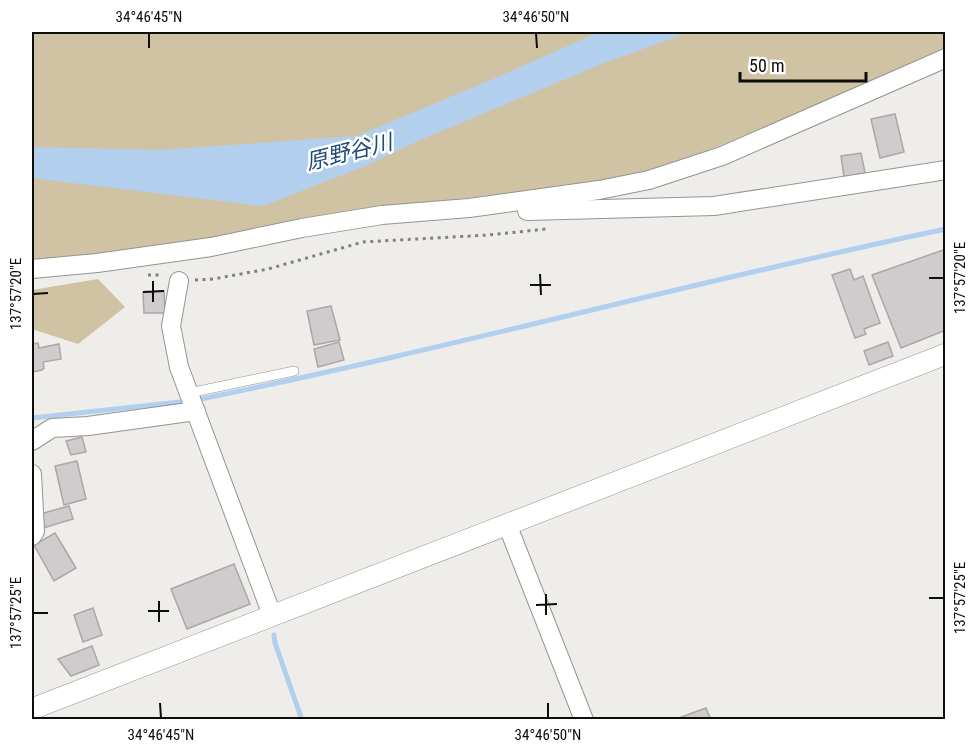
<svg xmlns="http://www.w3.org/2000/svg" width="977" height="751" font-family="'Roboto Condensed','Noto Sans JP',sans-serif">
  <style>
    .green { fill: #d0c3a4 }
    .water { fill: #b2cfee }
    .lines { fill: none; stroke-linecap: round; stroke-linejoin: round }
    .stream { stroke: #b2cfee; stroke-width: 5 }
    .building { fill: #d0ccce; stroke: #aaa7a9; stroke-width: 1.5 }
    .service-casing { stroke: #959491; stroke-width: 10 }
    .minor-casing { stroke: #959491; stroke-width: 20 }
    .tertiary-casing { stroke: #959491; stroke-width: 22 }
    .path { stroke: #81817f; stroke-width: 3; stroke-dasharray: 3 4.5; stroke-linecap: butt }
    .service { stroke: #fff; stroke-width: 9 }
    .minor { stroke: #fff; stroke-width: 18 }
    .tertiary { stroke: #fff; stroke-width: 21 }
    .ticks { fill: none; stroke: #0d0d0c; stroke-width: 2 }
    .labels { text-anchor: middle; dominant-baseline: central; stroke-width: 5; stroke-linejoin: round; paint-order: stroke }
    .water-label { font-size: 22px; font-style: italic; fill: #204b74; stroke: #fff }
    .neatline { fill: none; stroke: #0d0d0c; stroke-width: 2 }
    .ticks-label { font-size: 15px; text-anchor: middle; fill: #0d0d0c }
  </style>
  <rect width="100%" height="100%" fill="#eeedea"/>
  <g class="green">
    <polygon points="32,32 945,32 945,59 803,112 662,169 583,193 498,195 406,204 212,242 32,269"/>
    <polygon points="98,279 125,307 78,344 32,329 32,290"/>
  </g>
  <polygon class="water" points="599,32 689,32 599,65 418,141 363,167 263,206 32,178 32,147 161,150 357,136 491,80"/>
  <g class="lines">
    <g class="stream">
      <path d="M201,399C451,348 696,281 946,229"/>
      <polyline points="32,418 180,402"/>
      <polyline points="274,635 275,643 302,720"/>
    </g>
  </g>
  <g class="building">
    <polygon points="895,114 904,152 880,158 871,119"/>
    <polygon points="861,153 865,173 844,177 841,156"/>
    <polygon points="946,249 946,330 901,348 872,275"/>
    <polygon points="850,269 854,280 863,276 880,323 864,329 866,334 855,338 832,275"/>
    <polygon points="164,291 165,313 144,313 143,292"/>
    <polygon points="331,306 340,340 314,345 307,311"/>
    <polygon points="339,342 344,360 318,367 314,349"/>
    <polygon points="888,342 893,356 869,365 864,351"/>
    <polygon points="38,343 39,348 59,344 61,359 43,362 44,368 42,370 32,372 32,344"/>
    <polygon points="82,437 86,452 71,455 66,441"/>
    <polygon points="77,461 86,499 64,505 55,466"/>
    <polygon points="69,506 73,519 43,528 40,514"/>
    <polygon points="55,533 76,568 54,581 34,545"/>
    <polygon points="234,564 250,604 187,629 171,589"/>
    <polygon points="93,608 102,635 83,642 74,615"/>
    <polygon points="92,646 99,665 71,676 58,659"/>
    <polygon points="706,708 711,720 676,719"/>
  </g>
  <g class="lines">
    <g class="service-casing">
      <polyline id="service" points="189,393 294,371"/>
    </g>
    <g class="minor-casing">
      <g id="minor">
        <polyline points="527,211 714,206 946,170"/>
        <polyline points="32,269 97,263 211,247 302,228 382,215 469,208 599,190 649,180 722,156 946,58"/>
        <polyline points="179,281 171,326 179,367 272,615"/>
        <polyline points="32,441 52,428 88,426 196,411"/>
        <polyline points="32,474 35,531 32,536"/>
        <polyline points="507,524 584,720"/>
      </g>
    </g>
    <g class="tertiary-casing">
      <polyline id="tertiary" points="32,709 946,354"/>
    </g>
    <g class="path">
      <polyline points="148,275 163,275"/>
      <polyline points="195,280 213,279 268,269 363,242 488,235 546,229"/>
    </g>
    <use href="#service" class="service"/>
    <use href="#minor" class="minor"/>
    <use href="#tertiary" class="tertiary"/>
  </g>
  <path class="ticks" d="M149,33V48M536,33L537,48M540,274L541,295M929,278H944M153,281V302M530,285H551M143,292L164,291M33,294L48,293M546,594V615M929,598H944M159,601V622M536,605L557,604M148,611H169M33,613H48M160,703L161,718M548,703V718"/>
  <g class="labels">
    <g class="water-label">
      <text transform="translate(349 152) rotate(-14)">原野谷川</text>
    </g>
  </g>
  <rect width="977" height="751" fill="none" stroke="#ffffff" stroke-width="66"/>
  <path d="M740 72v9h126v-9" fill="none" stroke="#0d0d0c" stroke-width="3"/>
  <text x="749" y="72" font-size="18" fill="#0d0d0c" stroke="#ffffff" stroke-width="4.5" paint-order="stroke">50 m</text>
  <rect x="33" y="33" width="911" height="685" class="neatline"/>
  <g class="ticks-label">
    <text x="149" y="22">34°46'45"N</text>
    <text x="536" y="22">34°46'50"N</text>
    <text transform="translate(960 278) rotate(-90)" y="5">137°57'20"E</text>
    <text transform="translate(16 294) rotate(-90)" y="5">137°57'20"E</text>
    <text transform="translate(960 598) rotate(-90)" y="5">137°57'25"E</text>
    <text transform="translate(16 613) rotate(-90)" y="5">137°57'25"E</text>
    <text x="161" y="740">34°46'45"N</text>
    <text x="548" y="740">34°46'50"N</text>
  </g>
</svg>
